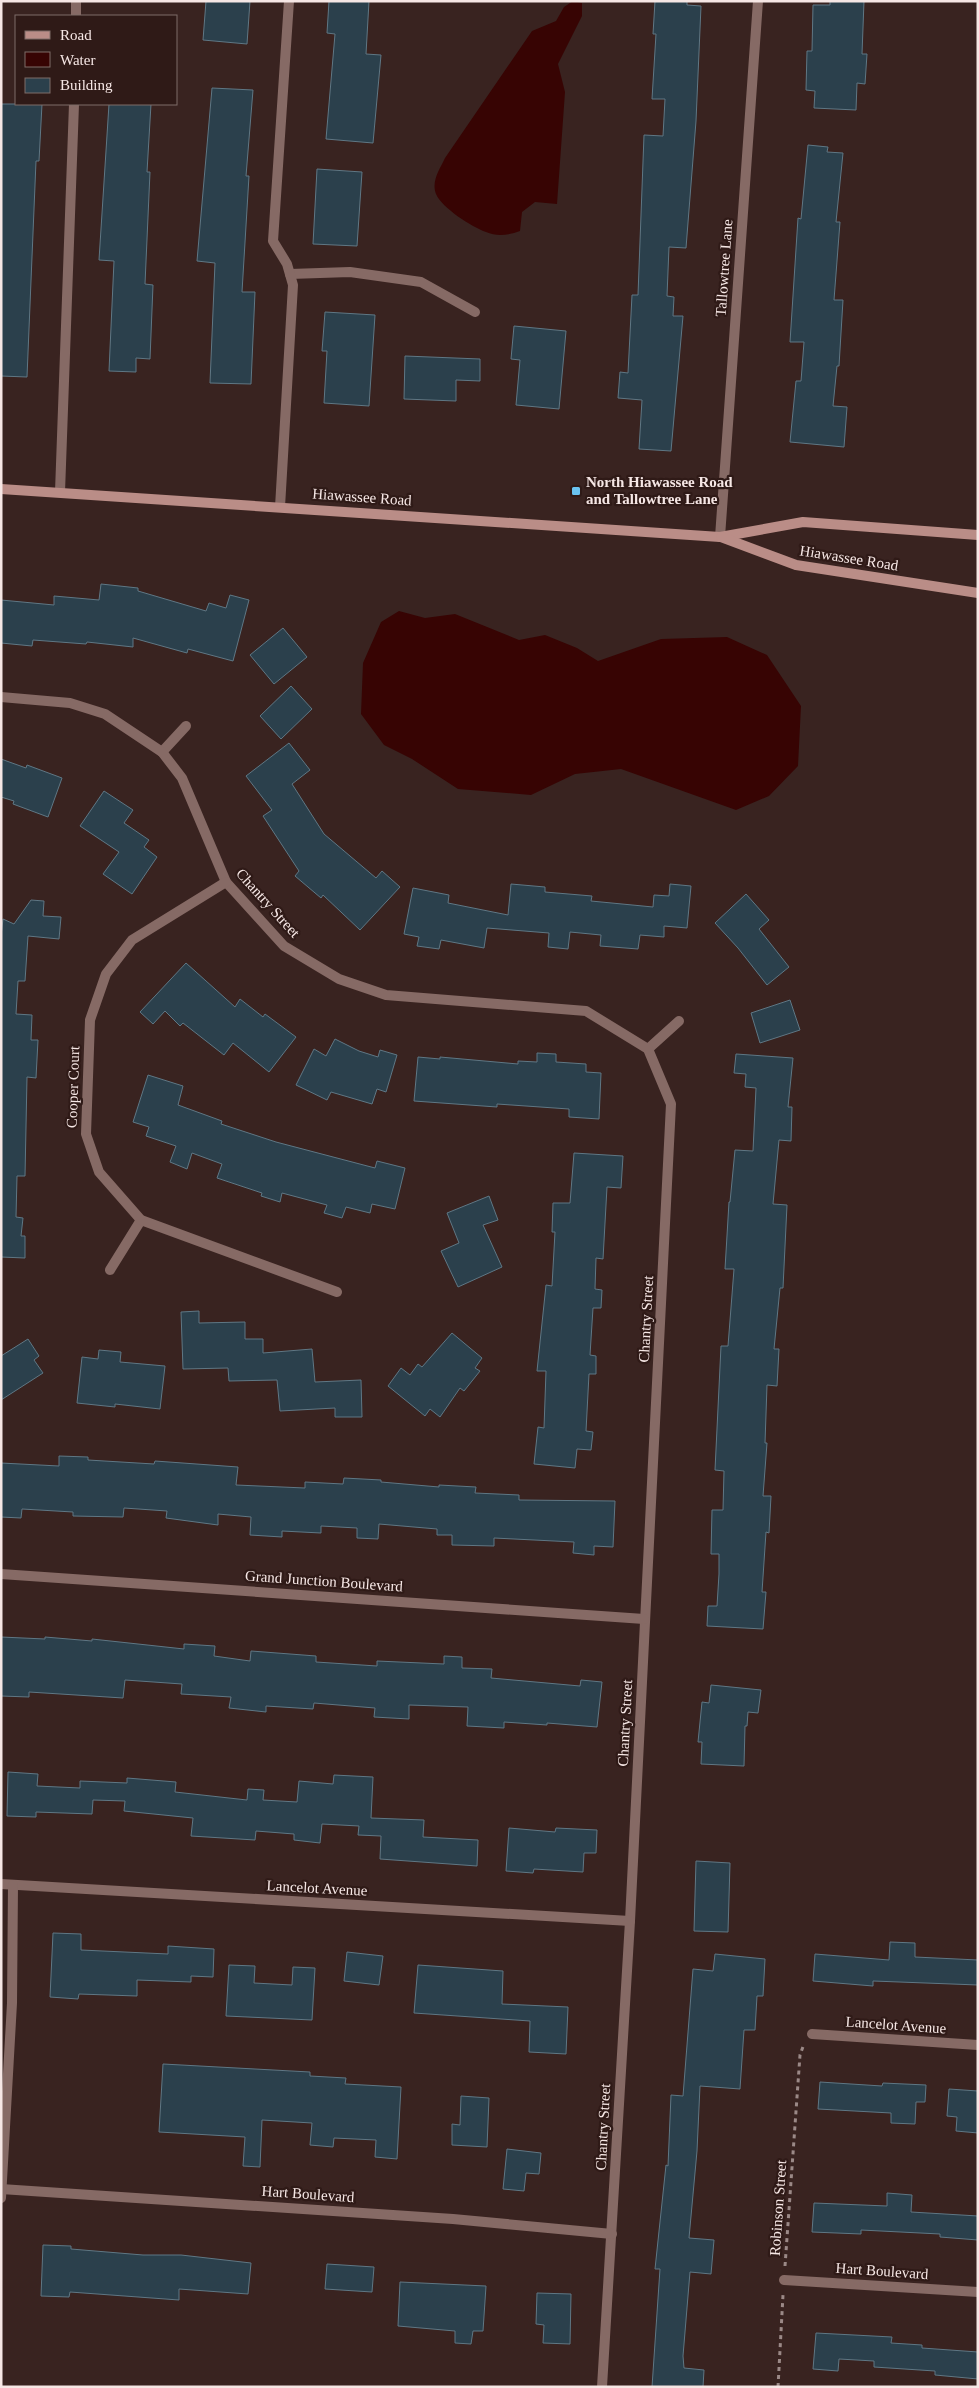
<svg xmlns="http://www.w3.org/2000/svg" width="979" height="2388" font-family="'Times New Roman',serif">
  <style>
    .water { fill: #370403 }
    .building { fill: #2b404c; stroke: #5f7784 }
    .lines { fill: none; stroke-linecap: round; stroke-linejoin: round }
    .path { stroke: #9b8987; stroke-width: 3; stroke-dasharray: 4 4; stroke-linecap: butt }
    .service { stroke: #866a65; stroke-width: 10 }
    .minor { stroke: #866a65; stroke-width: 10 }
    .secondary { stroke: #ba8d87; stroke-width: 10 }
    .poi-dot { fill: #6ac3f1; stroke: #2f1a17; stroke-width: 2 }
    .labels { text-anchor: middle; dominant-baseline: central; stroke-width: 4.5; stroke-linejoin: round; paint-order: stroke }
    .street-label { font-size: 15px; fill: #f6e7e5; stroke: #2f1a17 }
    .poi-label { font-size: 15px; font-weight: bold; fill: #f6e7e5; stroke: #2f1a17; text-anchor: start }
  </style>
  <rect width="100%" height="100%" fill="#392320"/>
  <g class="water">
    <path d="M573,1L582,3V16L558,64L565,92L557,204L535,202L522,212L520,231C509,235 497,237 486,232C472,227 442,208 436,194C431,181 440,169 445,158L532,31L556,21L564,7Z"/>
    <polygon points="399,611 425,618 455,614 519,640 545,635 577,648 598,661 661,639 727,637 767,655 801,706 798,766 769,796 736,810 621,769 575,774 531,795 458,789 412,759 384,745 361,714 363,663 381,622"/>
  </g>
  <g class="building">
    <polygon points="206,1 250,1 247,44 203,40"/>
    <polygon points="329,1 369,1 366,54 381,55 373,143 326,139 335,34 327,33"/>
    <polygon points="655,1 687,1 687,5 701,6 696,121 686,248 669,247 667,296 674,297 673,316 683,316 671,451 639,449 642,400 618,398 620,372 628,373 632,295 638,295 644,135 663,136 665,99 652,99 656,34 653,34"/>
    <polygon points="830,1 864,1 862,54 867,54 865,84 857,83 856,110 814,108 815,91 806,90 807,51 812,51 813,5 830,5"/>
    <polygon points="212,88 253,90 246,176 249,176 242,292 255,292 251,384 210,383 215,263 197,261"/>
    <polygon points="1,104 42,104 39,161 36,161 27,377 1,376"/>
    <polygon points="109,104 151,104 147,172 150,172 145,284 153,285 150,359 136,358 136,372 109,371 114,261 99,260"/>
    <polygon points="808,145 828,147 827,152 843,153 836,222 840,222 834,300 843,300 839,366 837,366 833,406 847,407 844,447 790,442 796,381 801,381 804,342 790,342 798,218 801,219"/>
    <polygon points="317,169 362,172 357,246 313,244"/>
    <polygon points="325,312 375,315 369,406 324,403 327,351 322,351"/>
    <polygon points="514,326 566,331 559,409 516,405 520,360 511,359"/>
    <polygon points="405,356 480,359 480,381 456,380 456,401 404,399"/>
    <polygon points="101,584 138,588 138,591 206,611 209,603 226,608 230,595 249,600 233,661 188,649 187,653 133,638 133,647 87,642 86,644 33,640 32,646 1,643 1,600 54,605 54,596 99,600"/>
    <polygon points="283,628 307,657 274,684 250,655"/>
    <polygon points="291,686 312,709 281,739 260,716"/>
    <polygon points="289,743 310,770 292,784 324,834 376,878 382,871 400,887 360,930 323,895 321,898 295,876 299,871 263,816 272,810 246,776"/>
    <polygon points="1,759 26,768 27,765 62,778 48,817 13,804 14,801 1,797"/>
    <polygon points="104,791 133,810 124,823 149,840 144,847 157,857 132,894 103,874 119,852 80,826"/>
    <polygon points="511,884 545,887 545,892 592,896 591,901 653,907 654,895 669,896 670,884 691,886 687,928 664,926 664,937 640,935 638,949 600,946 601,935 570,932 568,949 548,947 549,933 487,928 484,948 441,940 439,949 417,946 419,937 404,934 413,888 449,895 448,903 508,915"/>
    <polygon points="746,894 769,920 759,929 789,967 767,985 738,948 715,923"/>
    <polygon points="31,900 44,901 43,916 61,917 59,939 28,936 25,981 18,981 16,1014 32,1015 31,1040 38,1040 36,1078 27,1077 25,1176 17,1176 16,1217 23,1218 21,1236 25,1236 25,1258 1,1257 1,936 3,919 14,924"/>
    <polygon points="186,963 235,1007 240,999 263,1017 265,1014 296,1037 269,1072 233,1043 224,1055 183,1023 180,1026 165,1011 153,1024 140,1012"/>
    <polygon points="790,1000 800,1030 760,1043 751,1013"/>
    <polygon points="335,1039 359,1051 378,1057 380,1050 397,1055 386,1092 377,1089 372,1104 331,1092 327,1100 296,1085 314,1049 326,1056"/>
    <polygon points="537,1053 556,1054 556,1062 586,1064 586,1072 601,1073 599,1119 569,1117 569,1109 497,1104 497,1107 414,1101 418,1057 440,1059 440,1057 518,1064 518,1061 537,1062"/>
    <polygon points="736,1054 793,1058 788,1107 792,1107 791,1141 779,1140 773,1204 787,1205 783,1288 780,1288 774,1349 779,1349 777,1386 767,1385 765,1443 767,1443 763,1496 771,1496 769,1533 766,1532 762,1592 766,1592 763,1629 707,1626 708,1606 717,1606 719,1574 719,1554 711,1554 712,1510 723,1510 724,1471 715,1470 721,1346 728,1346 734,1269 725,1269 729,1202 730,1202 735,1150 753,1151 756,1088 745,1087 746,1074 734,1073"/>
    <polygon points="148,1075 183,1086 178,1105 222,1121 221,1124 276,1142 375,1168 377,1161 405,1168 395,1209 372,1204 370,1213 346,1207 342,1218 324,1213 327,1205 282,1193 280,1202 261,1196 262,1193 217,1178 222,1164 192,1153 187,1169 170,1162 176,1146 146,1136 149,1127 133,1122"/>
    <polygon points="574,1153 623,1156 621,1188 607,1187 603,1259 596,1258 595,1289 602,1290 601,1308 593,1308 590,1355 596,1356 596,1374 589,1374 586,1431 593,1432 591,1450 577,1449 575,1468 534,1464 538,1427 544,1428 546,1371 537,1371 546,1285 552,1286 555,1232 552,1232 553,1203 570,1203"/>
    <polygon points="489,1196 498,1220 483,1225 502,1267 458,1287 441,1251 459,1243 447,1213"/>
    <polygon points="199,1311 199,1323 245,1322 245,1339 263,1339 263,1353 312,1349 315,1382 361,1380 362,1417 335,1417 335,1408 280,1411 277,1380 229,1381 228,1368 183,1369 181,1312"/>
    <polygon points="452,1333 482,1358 475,1368 480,1371 464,1391 460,1388 440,1417 430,1409 425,1416 388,1386 401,1368 410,1375 418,1364 422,1367"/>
    <polygon points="28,1339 39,1356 34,1360 43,1373 1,1400 1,1356"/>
    <polygon points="99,1350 121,1352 120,1362 165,1366 160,1409 115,1404 115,1407 77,1403 82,1357 98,1359"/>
    <polygon points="59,1456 88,1457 88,1460 154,1464 155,1461 238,1467 236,1485 305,1488 305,1482 343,1484 344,1478 381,1480 381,1482 439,1487 439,1485 476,1487 475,1493 519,1495 519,1500 615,1501 613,1547 594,1546 594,1555 573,1553 574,1542 494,1538 494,1546 452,1545 452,1535 437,1535 437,1529 379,1524 378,1539 357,1538 357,1528 321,1526 321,1533 282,1531 282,1537 250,1535 251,1517 218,1514 218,1525 166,1518 167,1511 124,1508 123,1517 73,1516 73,1512 22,1509 21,1518 1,1517 1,1463 59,1466"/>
    <polygon points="1,1637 45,1639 45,1637 92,1641 92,1639 184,1649 184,1644 215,1646 214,1656 250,1661 251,1651 316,1656 316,1662 377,1666 377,1661 444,1664 444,1656 462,1657 462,1668 492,1669 491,1678 580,1686 581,1680 602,1682 597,1727 547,1723 547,1725 504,1722 504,1728 467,1726 468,1707 409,1705 409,1719 374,1717 375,1708 314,1703 313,1709 266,1706 266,1712 229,1708 231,1697 181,1694 182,1684 125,1680 123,1698 29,1692 29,1697 1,1696"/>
    <polygon points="711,1685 761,1690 758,1713 748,1712 747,1726 745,1726 744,1766 701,1764 702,1742 698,1742 702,1702 709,1703"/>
    <polygon points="8,1772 38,1774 37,1786 80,1788 80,1781 127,1783 127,1778 176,1782 175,1792 247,1800 248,1789 264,1790 263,1800 297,1802 299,1781 333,1784 334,1775 373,1777 371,1818 424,1820 423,1837 478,1840 477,1866 380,1859 381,1836 358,1835 359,1826 322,1824 320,1843 294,1840 294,1834 256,1831 255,1840 191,1836 193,1818 124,1811 125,1801 93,1800 92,1814 36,1812 36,1817 7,1816"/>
    <polygon points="509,1828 555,1832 556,1828 597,1830 596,1853 584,1853 583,1872 534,1869 533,1873 506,1871"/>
    <polygon points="696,1861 730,1863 728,1932 694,1931"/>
    <polygon points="53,1933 81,1934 81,1950 168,1954 168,1946 214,1949 213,1977 191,1976 191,1982 137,1980 137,1996 79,1994 78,1999 50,1997"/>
    <polygon points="890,1942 915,1943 915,1957 978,1960 978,1985 873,1981 873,1986 813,1981 815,1954 889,1960"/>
    <polygon points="347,1952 383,1956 379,1985 344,1981"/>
    <polygon points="715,1954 765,1959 763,1996 757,1996 755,2030 744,2030 740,2089 700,2086 697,2151 689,2238 714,2240 711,2274 690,2272 683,2356 684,2368 704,2370 703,2387 652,2387 660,2269 655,2269 666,2165 668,2166 671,2095 683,2096 693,1969 713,1971"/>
    <polygon points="229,1965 255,1966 254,1983 292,1985 293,1967 315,1968 312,2020 226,2016"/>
    <polygon points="418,1965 503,1971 502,2004 568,2007 566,2054 529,2052 530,2021 414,2013"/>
    <polygon points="163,2064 310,2072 310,2076 346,2078 345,2084 401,2087 397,2159 375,2157 376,2140 334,2138 333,2147 310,2145 312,2123 262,2120 260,2167 243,2166 245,2137 159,2132"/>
    <polygon points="820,2082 882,2086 883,2083 926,2085 925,2102 916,2102 915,2124 891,2123 891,2113 818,2109"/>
    <polygon points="949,2089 978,2091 978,2133 956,2131 957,2117 947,2116"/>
    <polygon points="461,2096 489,2098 487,2147 452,2145 452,2124 460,2125"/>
    <polygon points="507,2149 541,2153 539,2174 526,2173 524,2191 503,2189"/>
    <polygon points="887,2193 912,2195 911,2212 978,2216 978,2240 940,2237 940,2234 861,2230 861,2234 812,2232 814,2203 887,2206"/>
    <polygon points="43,2245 71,2246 71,2249 143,2255 181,2255 251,2263 248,2294 179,2289 179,2300 70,2292 69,2297 41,2296"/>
    <polygon points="327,2264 374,2267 372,2292 325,2289"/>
    <polygon points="400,2282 486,2286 483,2331 473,2331 471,2344 455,2343 455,2331 398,2326"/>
    <polygon points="537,2293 571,2294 570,2344 543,2343 544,2325 536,2324"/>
    <polygon points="816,2333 892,2337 891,2343 922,2345 922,2348 978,2352 978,2379 935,2375 935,2371 874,2367 874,2361 839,2359 838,2371 813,2369"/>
  </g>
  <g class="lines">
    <g class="path">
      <polyline points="785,2266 800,2055 804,2044"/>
      <polyline points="778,2387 783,2295"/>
    </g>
    <g class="service">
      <polyline points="162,752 186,726"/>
      <polyline points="648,1049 679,1021"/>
      <polyline points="110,1270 141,1220"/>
    </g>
    <g class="minor">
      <polyline points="76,16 76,1"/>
      <polyline points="290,274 350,272 421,282 475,312"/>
      <polyline points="60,492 74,104"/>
      <polyline points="280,507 293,285 287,264 273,241 289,1"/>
      <polyline points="720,537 758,1"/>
      <polyline points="1,697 70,703 105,714 162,752 182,778 226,882 284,946 339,979 386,995 586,1011 648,1049 671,1104 630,1921 602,2387"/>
      <polyline points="226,882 132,940 106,974 90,1020 86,1134 99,1172 141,1220 337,1292"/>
      <polyline points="1,1574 644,1619"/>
      <polyline points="1,1884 630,1921"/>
      <polyline points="812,2034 978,2045"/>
      <polyline points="1,2189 453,2219 612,2234"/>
      <polyline points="1,2198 12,2003 13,1885"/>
      <polyline points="784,2280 978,2292"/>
    </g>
    <g class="secondary">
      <polyline points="1,489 720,537 803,522 978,535"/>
      <polyline points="721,537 796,565 978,593"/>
    </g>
  </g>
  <rect class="poi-dot" x="571" y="486" width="10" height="10" rx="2.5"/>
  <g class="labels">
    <g class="street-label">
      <text transform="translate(724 268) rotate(-86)">Tallowtree Lane</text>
      <text transform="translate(362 497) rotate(4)">Hiawassee Road</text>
      <text transform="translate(849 558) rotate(9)">Hiawassee Road</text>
      <text transform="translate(268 903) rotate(48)">Chantry Street</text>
      <text transform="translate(73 1087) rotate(-88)">Cooper Court</text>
      <text transform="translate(646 1319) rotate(-87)">Chantry Street</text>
      <text transform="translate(324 1581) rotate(4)">Grand Junction Boulevard</text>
      <text transform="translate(625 1723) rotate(-87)">Chantry Street</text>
      <text transform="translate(317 1888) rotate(3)">Lancelot Avenue</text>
      <text transform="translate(896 2025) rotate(4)">Lancelot Avenue</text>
      <text transform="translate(603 2127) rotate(-87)">Chantry Street</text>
      <text transform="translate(308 2194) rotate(4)">Hart Boulevard</text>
      <text transform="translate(778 2208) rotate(-86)">Robinson Street</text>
      <text transform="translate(882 2271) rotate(4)">Hart Boulevard</text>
    </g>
    <g class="poi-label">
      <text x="586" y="482">North Hiawassee Road<tspan x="586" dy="17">and Tallowtree Lane</tspan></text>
    </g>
  </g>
  <rect width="979" height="2388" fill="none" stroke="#f6e7e5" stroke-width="5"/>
  <rect x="15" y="15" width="162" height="90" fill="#2f1a17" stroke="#7f6c69"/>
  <rect x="25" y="31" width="25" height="8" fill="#ba8d87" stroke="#7f6c69"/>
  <text x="60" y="40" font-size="15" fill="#f6e7e5">Road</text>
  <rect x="25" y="52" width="25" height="15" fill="#370403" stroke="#7f6c69"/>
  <text x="60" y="65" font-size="15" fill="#f6e7e5">Water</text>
  <rect x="25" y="78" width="25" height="15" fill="#2b404c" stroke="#7f6c69"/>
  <text x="60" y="90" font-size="15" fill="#f6e7e5">Building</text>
</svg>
